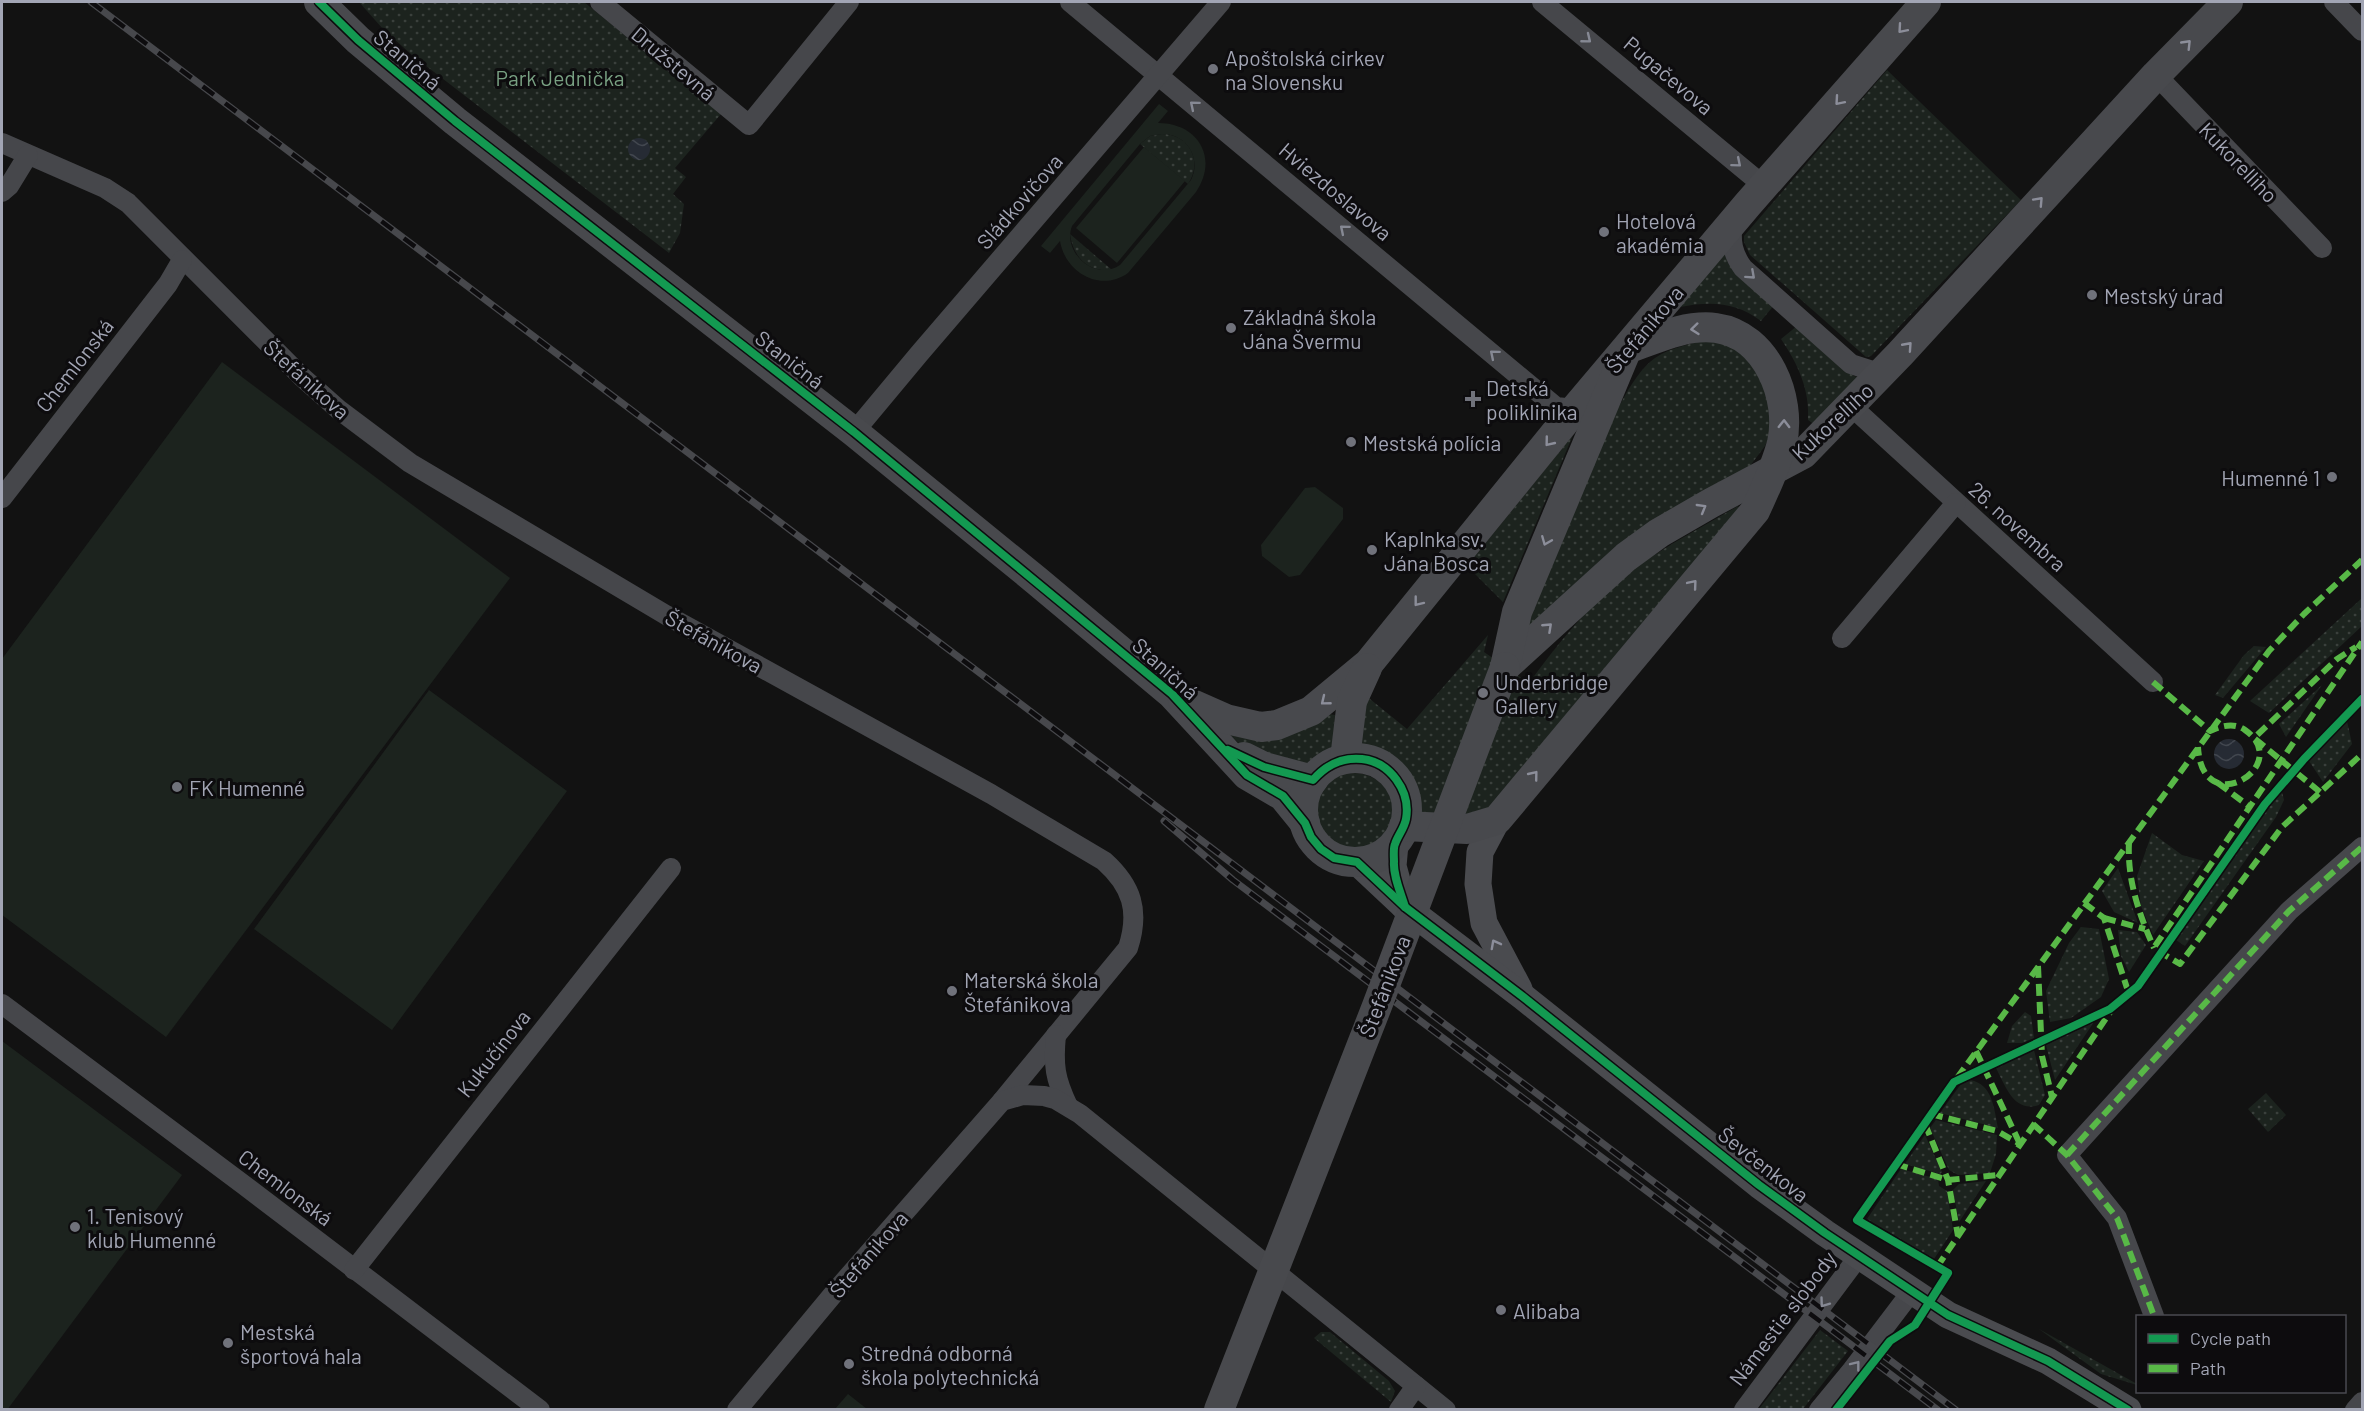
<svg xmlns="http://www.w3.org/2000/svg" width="2364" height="1411" font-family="Barlow,sans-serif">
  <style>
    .green { fill: url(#green-dots) }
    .pitch { fill: #1c231e; fill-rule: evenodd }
    .water { fill: url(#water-waves) }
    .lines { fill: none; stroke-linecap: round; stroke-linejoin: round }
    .minor { stroke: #46474b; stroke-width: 20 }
    .secondary { stroke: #4a4b4f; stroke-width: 27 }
    .primary { stroke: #48494d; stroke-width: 30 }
    .rail-casing { stroke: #47484c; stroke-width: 7 }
    .rail { stroke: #0d0c0e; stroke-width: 4.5; stroke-dasharray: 14; stroke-linecap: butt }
    .primary-bridge { stroke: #48494d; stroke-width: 30 }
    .quiet { stroke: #58b947; stroke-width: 6; stroke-dasharray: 12 6; stroke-linecap: butt }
    .cycleway-casing { stroke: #0d0c0e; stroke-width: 11 }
    .cycleway { stroke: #139951; stroke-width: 8 }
    .oneway { stroke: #8c8e9a }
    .oneway2 { stroke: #868994 }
    .oneway3 { stroke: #8c8e9b }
    .poi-dot { fill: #70727b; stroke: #0d0c0e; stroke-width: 2 }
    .labels { text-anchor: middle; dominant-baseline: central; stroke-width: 6; stroke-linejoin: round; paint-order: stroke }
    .poi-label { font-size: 21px; fill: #a2a5b4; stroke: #0d0c0e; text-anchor: start }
    .street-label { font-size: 21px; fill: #a2a5b4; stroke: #0d0c0e }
    .park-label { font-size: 21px; fill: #78a082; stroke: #0d0c0e }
  </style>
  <defs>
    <pattern id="green-dots" width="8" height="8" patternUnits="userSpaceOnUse" patternTransform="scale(1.5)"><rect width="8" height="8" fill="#1c231e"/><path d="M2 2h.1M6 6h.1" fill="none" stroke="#3a403c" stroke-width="1.8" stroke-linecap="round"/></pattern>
    <pattern id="water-waves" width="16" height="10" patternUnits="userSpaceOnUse" patternTransform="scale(1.5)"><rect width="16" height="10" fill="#262b34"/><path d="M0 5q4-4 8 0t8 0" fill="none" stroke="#42474f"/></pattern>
  </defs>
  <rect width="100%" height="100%" fill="#121212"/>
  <g class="green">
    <polygon points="359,2 584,2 721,114 675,168 686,177 673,194 684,204 680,233 669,253 412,55 383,29"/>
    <polygon points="1887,70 2021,200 1871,356 1866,357 1750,255 1744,242 1744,236"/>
    <path d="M1162,134C1190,134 1203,162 1188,184L1140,144L1150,136Z"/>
    <path d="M1070,234L1112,270C1088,273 1073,257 1070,234Z"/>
    <path d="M1725,249L1775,304L1761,321C1736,302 1711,301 1680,307Z"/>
    <path d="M1797,326L1848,372L1854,376L1862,378L1815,425L1808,420C1810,390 1798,364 1781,339Z"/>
    <path d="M1707,339L1731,345L1756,368L1770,400V435L1765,446L1747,470L1522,641C1552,561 1576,474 1622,401C1630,386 1641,368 1655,358C1671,347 1689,345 1707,339Z"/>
    <polygon points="1573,435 1503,602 1467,566"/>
    <path d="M1738,506L1741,510L1490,813L1414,816C1414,783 1391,755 1356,754L1365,695L1407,729L1488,635L1484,652L1529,683C1556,646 1585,610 1620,580C1655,551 1699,529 1738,506Z"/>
    <polygon points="2362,598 2362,626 2269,713 2250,701"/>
    <polygon points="2254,646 2266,647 2223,698 2215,695 2244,655"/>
    <polygon points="2322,685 2286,737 2279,724"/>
    <polygon points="1329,714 1335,715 1332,756 1325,762 1314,765 1243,747 1230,735"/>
    <polygon points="2347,721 2352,744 2323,782 2309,761"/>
    <circle cx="1354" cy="813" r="40"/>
    <polygon points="2282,792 2284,800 2276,817 2185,946 2176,940 2268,808"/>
    <polygon points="2152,833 2182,855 2204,861 2153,935 2141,906 2137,876"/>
    <polygon points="2118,868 2138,923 2114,912 2102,891"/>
    <polygon points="2081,927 2099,929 2109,979 2101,997 2071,1018 2050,1022 2046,991 2069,943"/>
    <polygon points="2118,930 2137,932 2146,945 2129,972 2121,956"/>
    <polygon points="2025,1012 2031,1016 2034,1038 2022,1043 2007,1043 2012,1026"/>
    <polygon points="2094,1022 2055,1080 2046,1045"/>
    <path d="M2034,1050L2045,1095L2039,1105C2014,1113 2006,1087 1996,1068Z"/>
    <path d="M1970,1080C1993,1084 1994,1109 1998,1128L1940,1113L1961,1084Z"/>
    <polygon points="2266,1093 2286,1115 2268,1132 2248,1109"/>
    <polygon points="1936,1120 1997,1135 1996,1154 1990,1173 1958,1175 1949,1170 1930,1128"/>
    <polygon points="1925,1135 1942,1172 1940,1174 1905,1164"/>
    <polygon points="1901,1169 1938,1179 1939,1186 1947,1191 1953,1230 1934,1259 1867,1219"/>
    <polygon points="1986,1181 1959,1222 1953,1190 1959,1184"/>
    <polygon points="2039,1329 2137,1384 2137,1385 2101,1374"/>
    <polygon points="1820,1330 1848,1351 1803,1409 1759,1409"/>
    <polygon points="1321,1332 1330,1332 1389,1381 1395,1391 1391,1402 1314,1338"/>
  </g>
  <g class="pitch">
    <path d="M1159,104L1168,111L1158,123C1198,123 1219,158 1196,192L1128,273C1100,293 1065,272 1060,241L1050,253L1041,246ZM1163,134C1186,134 1202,158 1191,180L1120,265C1095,282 1062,252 1072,226L1140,144L1150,136Z"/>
    <polygon points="1144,147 1185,181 1117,263 1076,228"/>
    <polygon points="222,362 510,578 166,1037 2,915 2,659"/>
    <polygon points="1315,487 1343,508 1343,519 1300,575 1289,577 1262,556 1261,545 1305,488"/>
    <polygon points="429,690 567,791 392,1030 254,929"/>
    <polygon points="2,1041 182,1175 7,1410 2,1409"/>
    <polygon points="848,1394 867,1409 835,1409"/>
  </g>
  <g class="water">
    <circle cx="639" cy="149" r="11"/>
    <circle cx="2229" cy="754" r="15"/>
  </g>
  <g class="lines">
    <g class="minor">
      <polyline points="600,2 749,125 849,2"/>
      <polyline points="1070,2 1556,407 1575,409"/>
      <polyline points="1542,2 1764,186"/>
      <polyline points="2334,2 2362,31"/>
      <polyline points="2156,75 2322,248"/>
      <path d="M2,143L105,188L128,203L302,377L338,409L410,463L666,615L991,794L1104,861C1132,886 1140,911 1128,948L1002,1101"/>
      <polyline points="2,192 9,186 28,155"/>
      <path d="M1732,224C1731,242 1732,253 1743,268L1851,364L1882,374"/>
      <polyline points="1851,406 2153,682"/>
      <polyline points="854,432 919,354 1221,2"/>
      <polyline points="2,498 168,284 182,260"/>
      <polyline points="1842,638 1956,503"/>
      <polyline points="2,1004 244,1185 540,1410"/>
      <path d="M1056,1035C1053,1065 1055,1079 1068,1106"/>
      <polyline points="354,1270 671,868"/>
      <polyline points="2154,1316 2117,1218 2067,1155 2289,911 2362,847"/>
      <polyline points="737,1410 840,1286 1002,1101 1023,1095 1044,1096 1055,1099 1080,1114 1446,1410"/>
      <polyline points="1399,1410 1416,1386"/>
      <polyline points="1744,1410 1859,1256"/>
      <polyline points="1819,1410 1852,1370 1912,1291"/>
      <polyline points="2355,1410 2362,1402"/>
    </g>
    <g class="secondary">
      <polyline points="1497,820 1480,852 1478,884 1484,923 1519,989"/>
      <polyline points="1395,844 1393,866 1404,906"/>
      <polyline points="1357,862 1405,907 1522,996 1759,1185 1825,1233 1948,1315 2048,1361 2128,1410"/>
    </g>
    <g class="primary">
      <polyline points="319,2 358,40 455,121 854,432 1037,581 1172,694 1247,775 1283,796 1305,823"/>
      <polyline points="1505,667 1626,557 1659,533 1711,503 1803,454 1900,354 2156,75 2228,2"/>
      <polyline points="1183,700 1226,719 1261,727 1277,725 1311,711 1369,663 1575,409 1748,204 1926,2"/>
      <polyline points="1244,757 1264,767 1313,780"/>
      <circle cx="1355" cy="810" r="52"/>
      <polyline points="1345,759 1352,701 1367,668"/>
      <path d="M1404,826L1467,829L1497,820L1755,511C1765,489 1776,467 1782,443C1792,398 1767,335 1716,328C1686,324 1655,339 1627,349L1517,612L1505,667"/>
    </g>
    <g class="rail-casing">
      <g id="rail">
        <polyline points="91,2 1956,1410"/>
        <polyline points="1164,821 1233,880 1938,1410"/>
      </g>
    </g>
    <use href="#rail" class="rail"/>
    <polyline class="primary-bridge" points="1219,1410 1377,1006 1505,667"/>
    <g class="quiet">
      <path d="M2153,682L2210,731C2221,726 2234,722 2245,730C2295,765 2202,823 2198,747"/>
      <polyline points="2218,783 2250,807"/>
      <polyline points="2320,792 2254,738 2337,659 2356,647"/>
      <path d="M2129,842C2127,880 2139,914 2154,948"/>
      <polyline points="2084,903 2104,918 2127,988"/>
      <polyline points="2104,918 2145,929"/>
      <polyline points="2155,946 2362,642"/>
      <polyline points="2158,951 2180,964 2282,827 2362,754"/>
      <polyline points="2038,966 2042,1056 2052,1097"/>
      <polyline points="1976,1051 2020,1144"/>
      <polyline points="1957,1078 2269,651 2304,614 2362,560"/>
      <polyline points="1931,1114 1997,1131 2020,1144"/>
      <polyline points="1925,1124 1948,1180 1958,1236"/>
      <polyline points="2033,1124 2067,1155 2117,1218 2154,1316"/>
      <polyline points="2067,1155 2289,911 2362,847"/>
      <polyline points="1896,1164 1948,1180 1999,1175"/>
      <polyline points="1937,1267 2111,1011"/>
    </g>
    <g class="cycleway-casing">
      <g id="cycleway">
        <polyline points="319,2 358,40 455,121 854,432 1172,694 1247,775 1283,796 1305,823 1311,837 1321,849 1334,858 1357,862 1405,907 1522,996 1759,1185 1825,1233 1948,1315 2048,1361 2128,1410"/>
        <path d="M1228,750L1264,767L1313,780C1326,765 1342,757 1362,759C1390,762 1411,791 1406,819C1404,829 1398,835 1395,844C1393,848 1394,857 1394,862C1393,876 1401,893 1405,907"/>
        <polyline points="1836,1410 1890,1341 1915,1325 1948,1273 1857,1220 1954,1082 2110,1009 2138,986 2265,804 2304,759 2362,699"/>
      </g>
    </g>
    <use href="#cycleway" class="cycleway"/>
  </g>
  <defs><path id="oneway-chevron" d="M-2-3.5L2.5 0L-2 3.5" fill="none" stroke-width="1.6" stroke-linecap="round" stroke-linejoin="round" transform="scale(1.5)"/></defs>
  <g class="oneway">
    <use href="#oneway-chevron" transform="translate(1902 29) rotate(131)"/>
    <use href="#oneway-chevron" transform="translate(2187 44) rotate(-46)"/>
    <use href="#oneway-chevron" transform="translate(1839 101) rotate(131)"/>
    <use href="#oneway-chevron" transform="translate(2039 201) rotate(-47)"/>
    <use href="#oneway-chevron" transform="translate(1695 329) rotate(174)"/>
    <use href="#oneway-chevron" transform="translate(1908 346) rotate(-48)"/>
    <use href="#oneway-chevron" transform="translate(1784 424) rotate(-89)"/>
    <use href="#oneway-chevron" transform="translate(1549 442) rotate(129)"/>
    <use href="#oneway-chevron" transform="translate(1702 508) rotate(-30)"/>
    <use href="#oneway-chevron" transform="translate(1546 541) rotate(112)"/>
    <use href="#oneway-chevron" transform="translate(1693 584) rotate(-50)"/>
    <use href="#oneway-chevron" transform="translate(1418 602) rotate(128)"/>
    <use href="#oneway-chevron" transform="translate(1548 627) rotate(-43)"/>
    <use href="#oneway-chevron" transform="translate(1325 701) rotate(141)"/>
    <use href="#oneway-chevron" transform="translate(1534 775) rotate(-51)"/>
  </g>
  <g class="oneway2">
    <use href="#oneway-chevron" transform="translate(1587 39) rotate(39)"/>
    <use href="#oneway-chevron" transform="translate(1194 105) rotate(-140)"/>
    <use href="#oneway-chevron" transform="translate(1737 163) rotate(40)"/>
    <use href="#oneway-chevron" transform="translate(1344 229) rotate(-140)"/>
    <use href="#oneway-chevron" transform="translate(1751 275) rotate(42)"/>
    <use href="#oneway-chevron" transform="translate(1494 354) rotate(-140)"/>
    <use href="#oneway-chevron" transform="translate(1824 1303) rotate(126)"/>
    <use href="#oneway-chevron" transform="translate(1856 1365) rotate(-52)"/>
  </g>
  <use class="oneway3" href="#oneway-chevron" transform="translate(1495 944) rotate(-118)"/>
  <g class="poi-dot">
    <circle cx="1213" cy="69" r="6"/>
    <circle cx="1604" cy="232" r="6"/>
    <circle cx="2092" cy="295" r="6"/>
    <circle cx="1231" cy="328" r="6"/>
    <path d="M1470 390h6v6h6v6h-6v6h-6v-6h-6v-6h6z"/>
    <circle cx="1351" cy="442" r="6"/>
    <circle cx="2332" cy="477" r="6"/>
    <circle cx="1372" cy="550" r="6"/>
    <circle cx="1483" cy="693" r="6"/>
    <circle cx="177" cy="787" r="6"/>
    <circle cx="952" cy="991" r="6"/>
    <circle cx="75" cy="1227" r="6"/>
    <circle cx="1501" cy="1310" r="6"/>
    <circle cx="228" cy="1343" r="6"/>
    <circle cx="849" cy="1364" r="6"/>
  </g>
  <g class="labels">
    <g class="poi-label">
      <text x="1225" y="57">Apoštolská cirkev<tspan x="1225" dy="24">na Slovensku</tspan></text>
      <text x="1616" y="220">Hotelová<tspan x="1616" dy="24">akadémia</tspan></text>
      <text x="2104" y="295">Mestský úrad</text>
      <text x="1243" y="316">Základná škola<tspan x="1243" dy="24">Jána Švermu</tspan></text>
      <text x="1486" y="387">Detská<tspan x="1486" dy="24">poliklinika</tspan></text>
      <text x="1363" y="442">Mestská polícia</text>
      <text x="2320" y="477" text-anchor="end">Humenné 1</text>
      <text x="1384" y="538">Kaplnka sv.<tspan x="1384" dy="24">Jána Bosca</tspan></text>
      <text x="1495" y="681">Underbridge<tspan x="1495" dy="24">Gallery</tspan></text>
      <text x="189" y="787">FK Humenné</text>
      <text x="964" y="979">Materská škola<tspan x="964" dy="24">Štefánikova</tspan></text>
      <text x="87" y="1215">1. Tenisový<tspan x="87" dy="24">klub Humenné</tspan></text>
      <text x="1513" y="1310">Alibaba</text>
      <text x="240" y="1331">Mestská<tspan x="240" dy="24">športová hala</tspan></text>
      <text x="861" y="1352">Stredná odborná<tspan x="861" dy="24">škola polytechnická</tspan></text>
    </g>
    <g class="street-label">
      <text transform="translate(408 59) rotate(40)">Staničná</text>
      <text transform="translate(674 63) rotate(40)">Družstevná</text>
      <text transform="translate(1669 75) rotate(40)">Pugačevova</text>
      <text transform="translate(2239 162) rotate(46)">Kukorelliho</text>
      <text transform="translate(1336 191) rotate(40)">Hviezdoslavova</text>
      <text transform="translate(1019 201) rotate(-49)">Sládkovičova</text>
      <text transform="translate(1644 329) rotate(-50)">Štefánikova</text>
      <text transform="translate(790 359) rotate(38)">Staničná</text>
      <text transform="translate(74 365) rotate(-52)">Chemlonská</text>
      <text transform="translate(307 379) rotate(42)">Štefánikova</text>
      <text transform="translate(1832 421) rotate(-43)">Kukorelliho</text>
      <text transform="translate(2018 526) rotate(42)">26. novembra</text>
      <text transform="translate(714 641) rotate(29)">Štefánikova</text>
      <text transform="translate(1166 668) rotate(42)">Staničná</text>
      <text transform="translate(1384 986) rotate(-69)">Štefánikova</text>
      <text transform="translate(493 1053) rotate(-52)">Kukučínova</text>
      <text transform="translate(1764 1164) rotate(38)">Ševčenkova</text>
      <text transform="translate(286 1187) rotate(37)">Chemlonská</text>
      <text transform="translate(868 1254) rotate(-49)">Štefánikova</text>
      <text transform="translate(1782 1318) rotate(-53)">Námestie slobody</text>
    </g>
    <g class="park-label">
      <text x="560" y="77">Park Jednička</text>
    </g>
  </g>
  <rect width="2364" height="1411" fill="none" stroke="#a2a5b4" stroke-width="6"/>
  <rect x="2136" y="1315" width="210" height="78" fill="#0d0c0e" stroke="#494950" stroke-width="1.5"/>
  <rect x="2148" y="1334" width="30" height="9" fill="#139951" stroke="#494950" stroke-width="1.5"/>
  <text x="2190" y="1345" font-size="18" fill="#a2a5b4">Cycle path</text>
  <rect x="2148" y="1364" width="30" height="9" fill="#58b947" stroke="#494950" stroke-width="1.5"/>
  <text x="2190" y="1375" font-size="18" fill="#a2a5b4">Path</text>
</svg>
